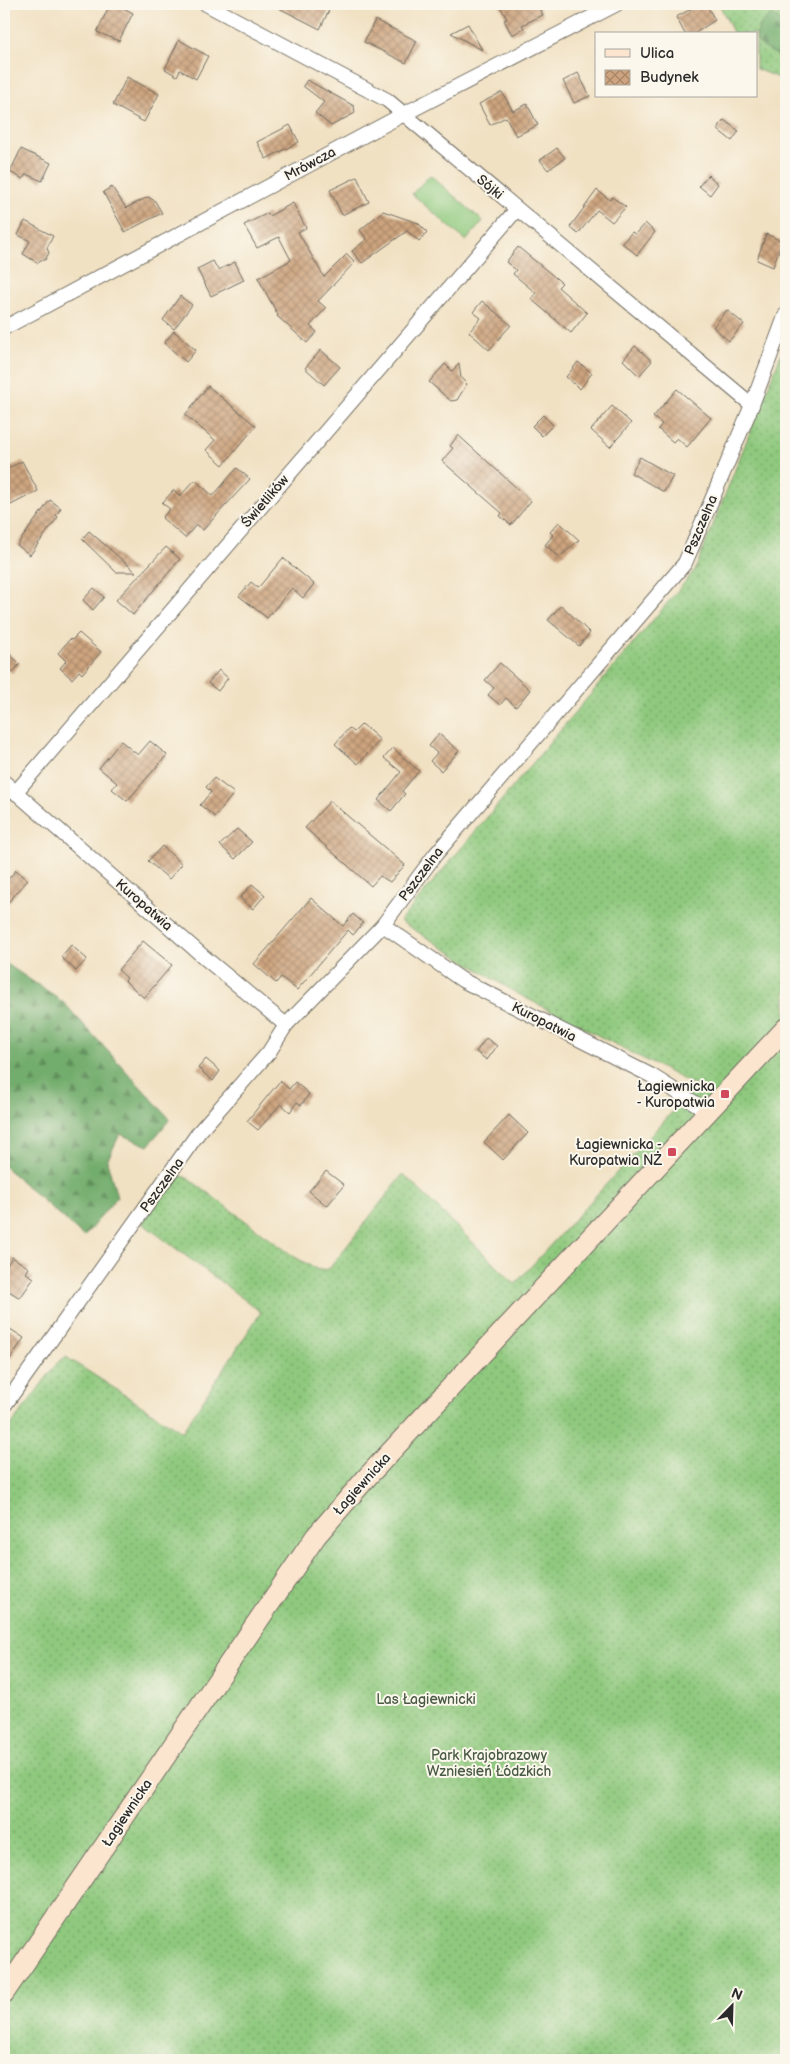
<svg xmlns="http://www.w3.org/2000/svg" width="790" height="2064" font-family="'Balsamiq Sans',sans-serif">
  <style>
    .grass { fill: url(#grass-dots); stroke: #5d7a54 }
    .forest { fill: url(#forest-firs); stroke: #4f6c4c }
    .garden { fill: #8fc97e; stroke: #5d7a54 }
    .building { fill: url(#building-cross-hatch) }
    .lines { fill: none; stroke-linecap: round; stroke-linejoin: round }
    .street-casing { stroke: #706b60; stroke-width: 16 }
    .secondary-casing { stroke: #706b60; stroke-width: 22 }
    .street { stroke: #fff; stroke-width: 14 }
    .secondary { stroke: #fbe5cf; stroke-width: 20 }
    .poi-dot { fill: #d1495b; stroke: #fbf7ec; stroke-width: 2 }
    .labels { text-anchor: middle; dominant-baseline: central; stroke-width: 4; stroke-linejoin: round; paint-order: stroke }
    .street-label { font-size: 14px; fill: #2b2b2b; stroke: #fbf7ec }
    .poi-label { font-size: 14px; fill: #2b2b2b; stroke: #fbf7ec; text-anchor: end }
    .park-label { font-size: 14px; fill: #495a44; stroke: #fbf7ec }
  </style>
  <defs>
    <pattern id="grass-dots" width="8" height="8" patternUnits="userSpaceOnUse" patternTransform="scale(1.25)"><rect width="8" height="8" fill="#8fc97e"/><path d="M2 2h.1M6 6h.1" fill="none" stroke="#75a367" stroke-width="1.8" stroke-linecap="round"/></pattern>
    <pattern id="forest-firs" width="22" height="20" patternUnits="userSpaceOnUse" patternTransform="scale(1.25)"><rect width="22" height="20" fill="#73ad6d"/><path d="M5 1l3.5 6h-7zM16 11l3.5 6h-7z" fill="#5f8d5a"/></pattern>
    <pattern id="building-cross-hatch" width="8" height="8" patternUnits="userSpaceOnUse" patternTransform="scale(1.25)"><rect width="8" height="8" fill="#cda47f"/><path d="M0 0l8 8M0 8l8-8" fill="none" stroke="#a78668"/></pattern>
  </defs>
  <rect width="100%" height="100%" fill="#fbf7ec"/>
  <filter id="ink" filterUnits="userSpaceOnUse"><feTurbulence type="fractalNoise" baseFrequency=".02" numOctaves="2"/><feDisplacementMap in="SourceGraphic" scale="10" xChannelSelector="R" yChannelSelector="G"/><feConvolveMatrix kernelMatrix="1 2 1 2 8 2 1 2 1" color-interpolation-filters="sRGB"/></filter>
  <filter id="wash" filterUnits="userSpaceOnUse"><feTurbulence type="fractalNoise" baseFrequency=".0096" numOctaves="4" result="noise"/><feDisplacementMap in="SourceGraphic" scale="20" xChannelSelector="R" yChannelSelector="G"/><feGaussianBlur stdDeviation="1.12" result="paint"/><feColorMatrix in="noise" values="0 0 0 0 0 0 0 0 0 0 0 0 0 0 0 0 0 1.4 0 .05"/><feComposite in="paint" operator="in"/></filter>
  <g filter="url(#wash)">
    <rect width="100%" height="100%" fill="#f1e1c3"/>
    <g class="grass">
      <polygon points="719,4 786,4 786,81 756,69 756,34 734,34"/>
      <polygon points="786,342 786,2060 4,2060 4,1435 58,1362 66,1357 182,1432 261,1312 142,1223 178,1174 189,1179 293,1256 318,1270 329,1269 403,1174 515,1284 696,1086 518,994 400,921 695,570"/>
    </g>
    <g class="forest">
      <path d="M771,15L786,24V60L763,47L756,40C758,28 761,21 771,15Z"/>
      <polygon points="4,962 63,1002 170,1119 148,1146 120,1134 107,1161 117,1197 84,1237 4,1166"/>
    </g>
    <polygon class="garden" points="430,175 483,221 466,241 412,194"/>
    <g id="blocks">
      <g class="building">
        <polygon points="110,4 116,4 133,13 119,41 97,32"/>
        <polygon points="271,4 332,4 320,29"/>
        <polygon points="499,4 537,4 543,15 522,25 524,28 512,35 504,20 507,19"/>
        <polygon points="688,4 706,4 715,20 694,34 685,34 676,17 691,9"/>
        <polygon points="375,20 417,41 406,63 364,42"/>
        <polygon points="468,24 482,50 451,33"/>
        <polygon points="179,40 208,56 196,79 180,70 177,76 165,69"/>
        <polygon points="578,73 590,96 574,103 563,81"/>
        <polygon points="127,77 159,94 144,122 113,105"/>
        <polygon points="307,80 354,106 355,113 331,126 315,113 324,102 303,86"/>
        <polygon points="502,92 513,111 527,104 538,125 516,136 506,117 490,125 479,104"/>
        <polygon points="724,120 739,131 732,141 717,129"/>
        <polygon points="290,125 299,142 266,159 257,142"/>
        <polygon points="557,148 565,158 548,170 540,160"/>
        <polygon points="21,149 51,163 42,181 26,174 23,179 10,172"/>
        <polygon points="708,175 718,184 710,195 699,186"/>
        <polygon points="357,177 369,202 342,215 330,190"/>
        <polygon points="112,187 126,208 148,197 155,201 162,213 125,232 103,192"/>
        <polygon points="597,190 610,200 612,197 626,207 612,222 597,210 578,234 570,227"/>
        <polygon points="293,203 306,228 298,232 324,277 347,254 355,262 318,301 326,308 310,326 317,332 307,343 277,316 278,315 258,278 291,260 279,237 257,248 244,225 268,213 269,216"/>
        <polygon points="383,211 418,223 427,232 419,241 407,231 362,263 352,251 367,239 360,230"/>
        <polygon points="25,221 53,236 47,248 49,253 45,260 40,260 38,263 23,254 30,241 18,235"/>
        <polygon points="645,223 655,232 637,255 622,243 632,232 635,234"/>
        <polygon points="766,234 782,241 773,267 757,260"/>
        <polygon points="518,247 562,283 558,287 587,313 571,333 531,299 536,293 513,274 516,270 506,262"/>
        <polygon points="213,261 218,270 235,262 244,280 211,296 197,269"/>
        <polygon points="180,296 192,305 174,329 163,320"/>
        <polygon points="482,301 511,325 489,350 469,332 481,318 473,312"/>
        <polygon points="727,310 744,324 729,341 713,327"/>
        <polygon points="174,331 196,350 186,362 164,343"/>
        <polygon points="635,346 652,361 639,376 623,360"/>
        <polygon points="321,350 340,367 324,385 305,368"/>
        <polygon points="578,362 592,373 580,389 566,377"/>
        <polygon points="445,364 452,371 459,364 461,378 467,384 457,400 451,401 429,382"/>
        <polygon points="208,386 256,426 223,465 206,450 215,440 185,415"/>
        <polygon points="677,389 711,418 687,447 677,438 673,442 658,429 662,424 653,417"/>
        <polygon points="612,406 631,423 610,447 591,430"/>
        <polygon points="543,415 553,425 542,436 532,426"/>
        <polygon points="458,435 531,501 511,525 500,516 502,513 442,461 453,448 450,446"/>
        <polygon points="640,457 673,476 664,492 631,473"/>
        <polygon points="22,461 38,491 7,507 4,500 4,471"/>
        <polygon points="237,468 250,479 203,530 196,525 185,538 162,518 170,509 162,503 174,490 180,496 195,480 213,496"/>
        <polygon points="50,500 61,508 56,515 58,517 30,555 17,545"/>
        <polygon points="559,522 579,540 560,557 545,545 553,535 550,532"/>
        <polygon points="89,531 136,572 116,572 82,539"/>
        <polygon points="166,547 180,559 133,615 116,600"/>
        <polygon points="283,558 314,584 303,598 292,588 267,618 239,596 251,582 258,588"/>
        <polygon points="94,588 104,597 93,610 83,600"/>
        <polygon points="561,605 590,633 579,646 548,620"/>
        <polygon points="79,633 101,652 82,674 79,671 72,679 60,668 66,661 58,653 70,639 72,640"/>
        <polygon points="4,649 20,664 12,673 4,665"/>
        <polygon points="500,663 530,690 516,707 506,698 500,705 488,695 494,688 485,680"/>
        <polygon points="219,670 228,678 218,691 208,683"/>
        <polygon points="362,724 380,740 358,764 335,744 349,728 354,732"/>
        <polygon points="439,734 459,751 441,771 430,761 437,753 429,746"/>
        <polygon points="121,741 138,755 150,741 167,755 127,801 112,789 117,783 99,768"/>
        <polygon points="393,748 419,771 402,791 405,794 391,811 378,800 401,772 384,758"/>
        <polygon points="214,778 234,793 215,817 200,805 211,792 206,787"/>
        <polygon points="330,801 405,865 390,882 380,876 371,886 305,828"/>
        <polygon points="237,829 252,842 235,859 220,845"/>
        <polygon points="162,846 182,864 169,879 148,861"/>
        <polygon points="16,870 28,880 4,907 4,884"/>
        <polygon points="252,884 265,895 253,909 240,898"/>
        <polygon points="311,898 343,926 353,914 363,923 353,935 348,930 297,990 281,977 276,983 254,964"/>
        <polygon points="143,941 172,965 144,998 125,981 127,978 118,970"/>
        <polygon points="71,945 87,959 76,971 61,957"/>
        <polygon points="486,1038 497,1046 487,1060 476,1052"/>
        <polygon points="206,1059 220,1071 213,1081 198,1068"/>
        <polygon points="280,1081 289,1089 295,1082 309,1094 301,1105 297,1102 290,1112 281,1104 258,1130 247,1121"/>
        <polygon points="509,1115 528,1133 503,1160 484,1142"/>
        <polygon points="326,1171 344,1185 327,1206 309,1191"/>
        <polygon points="12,1257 29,1268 26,1273 34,1278 20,1298 4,1288 4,1270"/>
        <polygon points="4,1325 24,1338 4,1368"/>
      </g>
    </g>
  </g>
  <g filter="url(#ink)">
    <use href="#blocks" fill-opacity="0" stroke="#706b60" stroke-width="1"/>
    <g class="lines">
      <g class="street-casing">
        <g id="street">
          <polyline points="206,4 387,100 752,405"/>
          <polyline points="4,328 404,114 617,4"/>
          <polyline points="4,782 205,958 286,1025"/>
          <polyline points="15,793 517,209"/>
          <polyline points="383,925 462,980 652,1076 709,1112"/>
          <polyline points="4,1406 199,1132 269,1052 286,1025 383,925 435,855 685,563 752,405 786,314"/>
        </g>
      </g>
      <g class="secondary-casing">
        <polyline id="secondary" points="4,1993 316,1536 368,1476 786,1028"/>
      </g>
      <use href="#street" class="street"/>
      <use href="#secondary" class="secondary"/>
    </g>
  </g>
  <g class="poi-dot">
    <rect x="720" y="1089" width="10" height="10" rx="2.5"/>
    <rect x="667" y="1147" width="10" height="10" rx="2.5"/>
  </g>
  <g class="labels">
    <g class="street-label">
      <text transform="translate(310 164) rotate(-28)">Mrówcza</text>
      <text transform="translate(490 187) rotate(40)">Sójki</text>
      <text transform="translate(265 501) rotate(-49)">Świetlików</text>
      <text transform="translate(701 525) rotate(-67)">Pszczelna</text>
      <text transform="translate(421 874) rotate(-53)">Pszczelna</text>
      <text transform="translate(144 905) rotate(41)">Kuropatwia</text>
      <text transform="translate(544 1022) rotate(27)">Kuropatwia</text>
      <text transform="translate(162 1185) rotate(-54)">Pszczelna</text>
      <text transform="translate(362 1484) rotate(-48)">Łagiewnicka</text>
      <text transform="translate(127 1813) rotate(-56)">Łagiewnicka</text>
    </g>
    <g class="poi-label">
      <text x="715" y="1086">Łagiewnicka<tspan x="715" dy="16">- Kuropatwia</tspan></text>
      <text x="662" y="1144">Łagiewnicka -<tspan x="662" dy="16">Kuropatwia NŻ</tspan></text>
    </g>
    <g class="park-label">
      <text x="426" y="1699">Las Łagiewnicki</text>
      <text x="489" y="1755">Park Krajobrazowy<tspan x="489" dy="16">Wzniesień Łódzkich</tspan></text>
    </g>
  </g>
  <rect width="790" height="2064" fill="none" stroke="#fbf7ec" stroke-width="20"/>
  <rect x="595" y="32" width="162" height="65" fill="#fbf7ec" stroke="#a8a59f"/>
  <rect x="605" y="49" width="25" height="8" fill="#fbe5cf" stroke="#a8a59f"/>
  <text x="640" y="58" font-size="15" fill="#2b2b2b">Ulica</text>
  <rect x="605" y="70" width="25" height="15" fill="url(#building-cross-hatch)" stroke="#a8a59f"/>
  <text x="640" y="82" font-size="15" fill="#2b2b2b">Budynek</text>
  <g transform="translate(732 2006) rotate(23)" stroke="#fbf7ec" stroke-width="4" paint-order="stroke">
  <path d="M0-4L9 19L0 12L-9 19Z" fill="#2b2b2b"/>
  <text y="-8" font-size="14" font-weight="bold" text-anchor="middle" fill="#2b2b2b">N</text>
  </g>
</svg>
